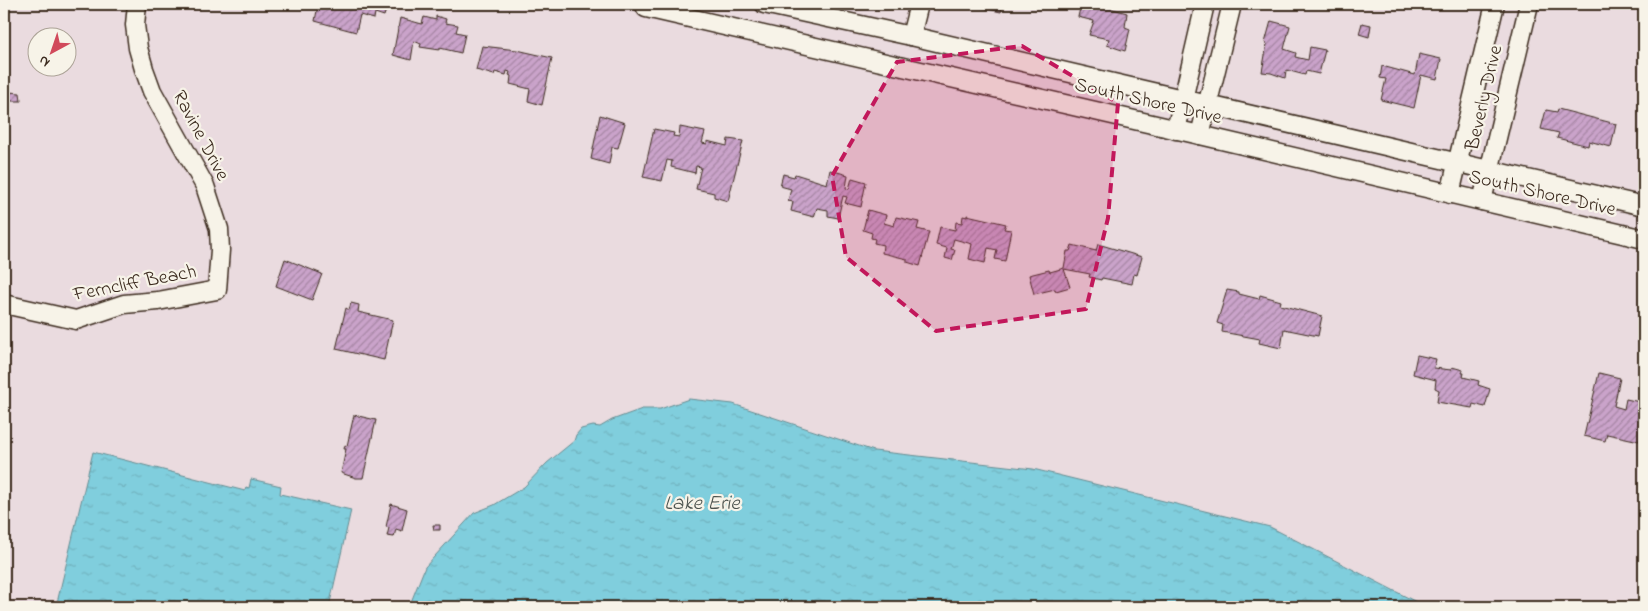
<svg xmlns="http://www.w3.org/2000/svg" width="1648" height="611" font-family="'Indie Flower',sans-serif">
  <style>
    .water { fill: url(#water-ripples); stroke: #648c91 }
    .building { fill: url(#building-hatch); stroke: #3b2a1e }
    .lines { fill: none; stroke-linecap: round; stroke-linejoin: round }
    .street-casing { stroke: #3b2a1e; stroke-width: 21 }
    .street { stroke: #f7f3e8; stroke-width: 18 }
    .marked { fill: #c2185b; fill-opacity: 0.2; stroke: #c2185b; stroke-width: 4; stroke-dasharray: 10 6; stroke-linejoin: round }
    .labels { text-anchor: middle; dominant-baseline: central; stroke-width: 4.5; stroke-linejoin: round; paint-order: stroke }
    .street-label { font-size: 20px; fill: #3b2a1e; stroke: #f7f3e8 }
    .water-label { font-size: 21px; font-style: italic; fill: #4c534e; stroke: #f7f3e8 }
  </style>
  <defs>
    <pattern id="water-ripples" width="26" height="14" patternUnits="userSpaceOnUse" patternTransform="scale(1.25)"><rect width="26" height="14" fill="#80cedd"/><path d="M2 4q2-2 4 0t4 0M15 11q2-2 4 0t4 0" fill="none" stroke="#70b1bd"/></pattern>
    <pattern id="building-hatch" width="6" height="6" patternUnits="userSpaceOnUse" patternTransform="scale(1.25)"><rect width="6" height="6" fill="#caa3ca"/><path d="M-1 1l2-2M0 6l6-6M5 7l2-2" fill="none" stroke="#a585a3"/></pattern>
  </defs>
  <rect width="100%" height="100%" fill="#eadbdf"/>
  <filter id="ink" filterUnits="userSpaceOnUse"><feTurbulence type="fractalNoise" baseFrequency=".02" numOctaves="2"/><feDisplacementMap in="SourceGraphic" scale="10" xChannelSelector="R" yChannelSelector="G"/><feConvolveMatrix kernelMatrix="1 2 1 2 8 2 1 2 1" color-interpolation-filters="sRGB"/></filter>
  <g filter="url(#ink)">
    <g class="water">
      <polygon points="689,399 733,404 874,451 1033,469 1270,527 1426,607 409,607 425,567 474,513 494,505 524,487 547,463 574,441 576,435 581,429 593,426 600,427 612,420 642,409 660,409"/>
      <polygon points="93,452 245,491 246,487 249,488 251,479 281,486 280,494 351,510 329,607 56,607"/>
    </g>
    <g class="building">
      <polygon points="326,4 388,4 384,16 375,13 374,19 360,15 356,32 315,21 318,5 326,7"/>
      <polygon points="966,4 1003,4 1001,12"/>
      <polygon points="1081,4 1099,4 1099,5 1127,13 1125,27 1130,29 1125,51 1107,45 1109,39 1089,35 1094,21 1078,17"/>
      <polygon points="436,16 446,19 445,23 458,25 456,32 465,34 461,53 440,48 440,50 420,47 421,44 414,41 411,60 393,55 400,18 422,24 424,17 436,20"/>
      <polygon points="1271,21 1290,26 1284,49 1296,53 1295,57 1308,60 1310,47 1325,50 1319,74 1306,71 1305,75 1286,70 1285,78 1271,73 1262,72 1267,44 1265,43"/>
      <polygon points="1362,23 1371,25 1369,37 1359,34"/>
      <polygon points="482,46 517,50 552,58 542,105 528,101 530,89 510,84 511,76 509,75 510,72 507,71 506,75 495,72 494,75 476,70"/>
      <polygon points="1419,54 1441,59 1437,79 1421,75 1414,108 1381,100 1386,79 1380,78 1382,66 1415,75"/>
      <polygon points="9,92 20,93 21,101 9,101"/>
      <polygon points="1558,109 1616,124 1611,147 1589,141 1588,146 1557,138 1559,133 1541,129 1546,110 1557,112"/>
      <polygon points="600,115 625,123 618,148 612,147 609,164 591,159"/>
      <polygon points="680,127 705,132 702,143 707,144 707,141 727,146 728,139 743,141 728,201 714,197 714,193 696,189 701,167 696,166 695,173 671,167 672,161 667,160 662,181 643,177 654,129 674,133 673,136 679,137"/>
      <polygon points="1644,137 1644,157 1640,156"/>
      <polygon points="830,170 848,175 846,188 849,189 852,178 866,182 861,207 845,203 847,197 843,196 838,218 828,216 828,210 817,208 814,217 791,211 793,202 788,201 791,189 780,186 783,174 794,177 795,174 827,184"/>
      <polygon points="868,210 886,215 884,223 894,226 896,217 919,222 917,229 929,232 920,266 907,262 907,259 882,253 883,245 874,243 875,239 871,238 872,233 863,230"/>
      <polygon points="967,215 1006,224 1004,229 1011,230 1005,261 995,259 997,250 988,248 985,263 969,259 972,244 954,239 951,249 955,250 952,260 945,258 947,248 936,245 940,227 955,230 956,222 962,223 963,216 967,217"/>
      <polygon points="1098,244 1142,257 1137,275 1134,274 1132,284 1102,278 1101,280 1089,277 1090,274 1064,269 1070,287 1056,291 1055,289 1034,294 1029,275 1049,270 1050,272 1064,268 1067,251 1070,251 1072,245 1096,251"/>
      <polygon points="285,259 322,274 312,300 276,286"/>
      <polygon points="1227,290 1239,292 1239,294 1259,299 1260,295 1281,301 1280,305 1322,316 1318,336 1284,329 1281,348 1259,343 1260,339 1222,332 1223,325 1217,323"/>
      <polygon points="351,303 359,305 358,312 393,320 384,360 336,349 346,308 349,310"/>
      <polygon points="1417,355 1436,359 1434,368 1451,370 1452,367 1463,370 1462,373 1464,373 1463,377 1479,381 1478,385 1490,389 1485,407 1473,404 1472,408 1437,402 1439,390 1435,388 1436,380 1413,374"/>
      <polygon points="1599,373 1620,378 1614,406 1624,409 1626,399 1644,403 1642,412 1644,413 1644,442 1607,434 1605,441 1584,436"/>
      <polygon points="354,415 376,420 363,478 356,478 341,473 346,449 344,449 345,445 347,446"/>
      <polygon points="391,504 407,509 402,531 396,529 394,537 387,536 389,528 386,527"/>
      <polygon points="433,525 440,525 440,530 434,530"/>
    </g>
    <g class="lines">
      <g class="street-casing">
        <g id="street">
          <polyline points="644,4 646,8 1200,135 1644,239"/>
          <polyline points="764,4 911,36 1644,206"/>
          <polyline points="911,36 919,4"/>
          <polyline points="1176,130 1205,4"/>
          <polyline points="1200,135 1232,4"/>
          <polyline points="1450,194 1495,4"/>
          <polyline points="1482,201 1529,4"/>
          <polyline points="4,304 76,320 124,304 158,301 217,290 220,250 219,229 205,186 152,91 144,69 138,48 135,25 137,4"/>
        </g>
      </g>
      <use href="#street" class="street"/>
    </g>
  </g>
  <path class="marked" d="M1022,46L1118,103L1108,218L1086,309L936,331L846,257L832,176L897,62Z"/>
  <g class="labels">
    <g class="street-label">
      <text transform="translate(1485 98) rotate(-77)">Beverly Drive</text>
      <text transform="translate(1148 102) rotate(13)">South Shore Drive</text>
      <text transform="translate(200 136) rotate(62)">Ravine Drive</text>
      <text transform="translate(1542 194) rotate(13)">South Shore Drive</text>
      <text transform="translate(135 284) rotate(-11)">Ferncliff Beach</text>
    </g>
    <g class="water-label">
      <text x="702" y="504">Lake Erie</text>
    </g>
  </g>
  <rect width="1648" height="611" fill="none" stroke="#f7f3e8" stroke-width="20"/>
  <rect x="10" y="10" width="1628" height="591" fill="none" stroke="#3b2a1e" stroke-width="2" filter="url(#ink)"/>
  <g transform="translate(52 52) rotate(220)"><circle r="24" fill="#f7f3e8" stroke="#aca397"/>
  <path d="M0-4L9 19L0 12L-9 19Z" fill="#d1495b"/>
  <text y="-8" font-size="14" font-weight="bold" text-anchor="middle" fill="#3b2a1e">N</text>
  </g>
</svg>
